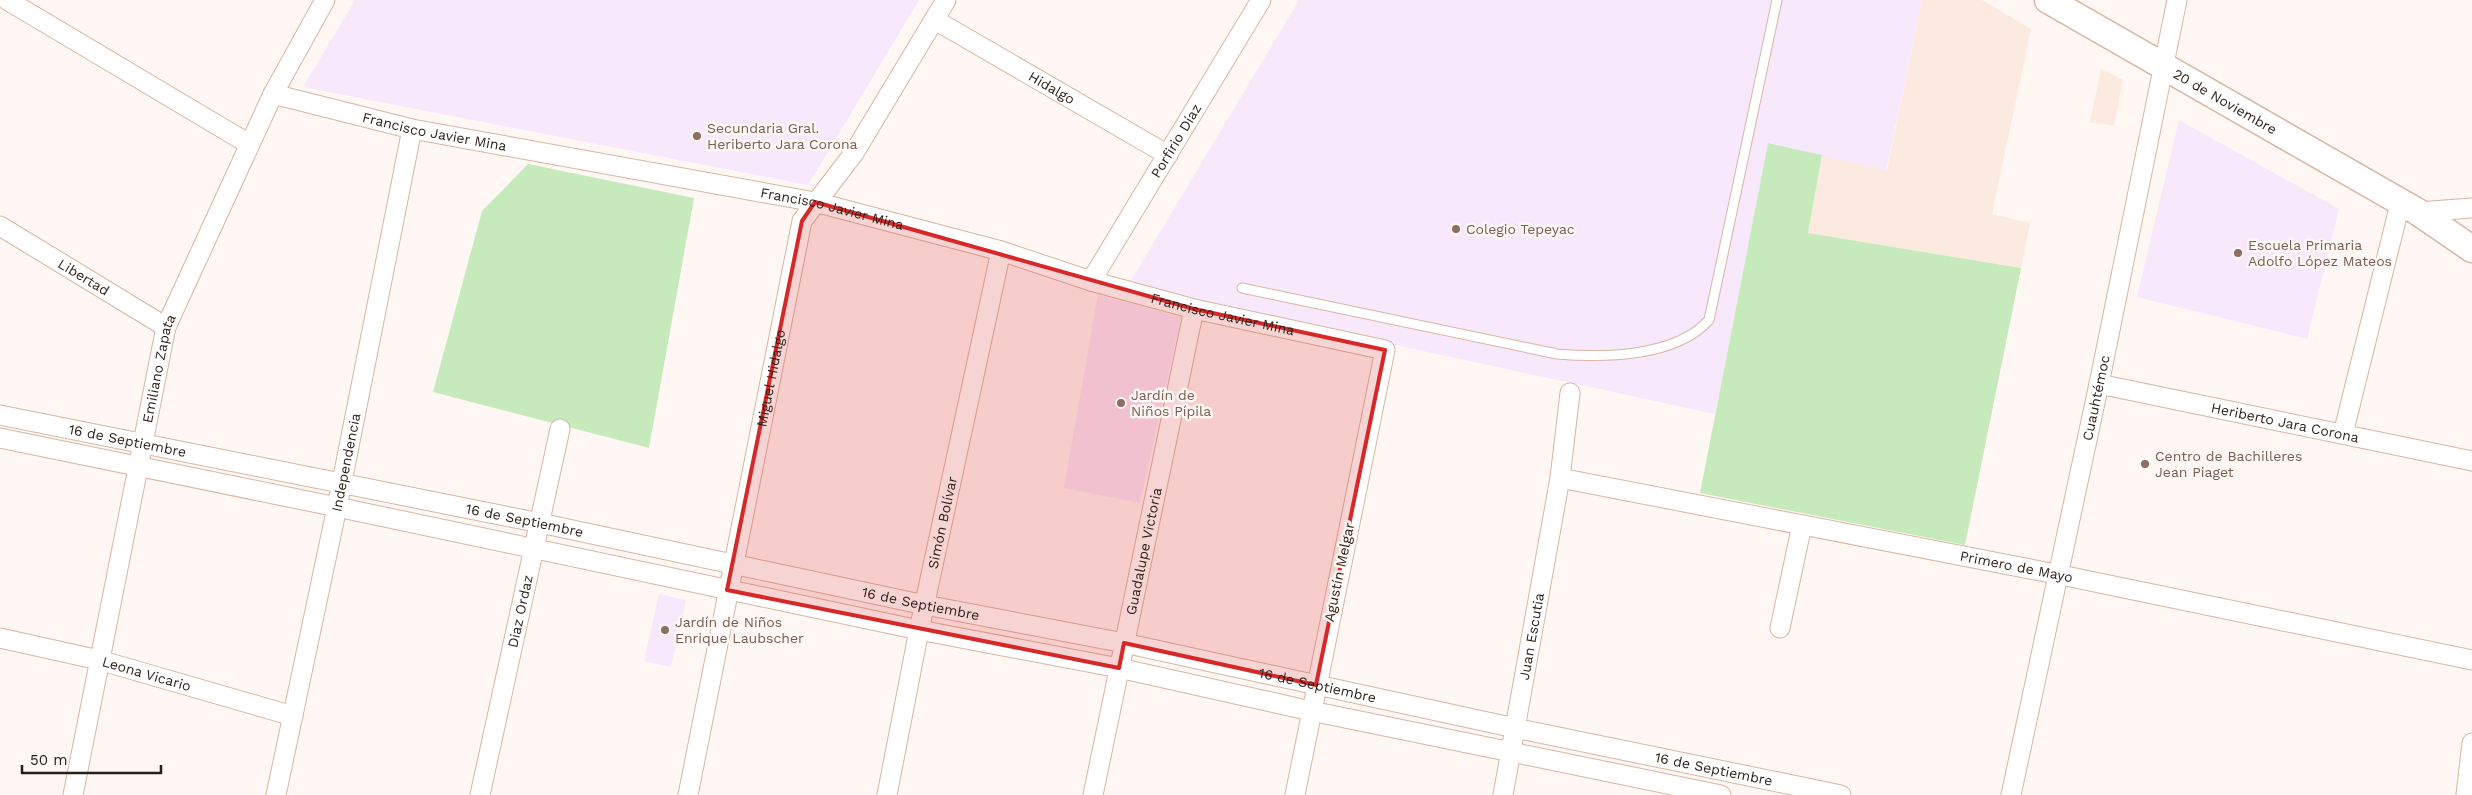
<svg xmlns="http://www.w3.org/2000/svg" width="2472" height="795" font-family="'Work Sans',sans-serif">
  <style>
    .commercial { fill: #fceae0 }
    .education { fill: #f8e8fb }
    .green { fill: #c7eabd }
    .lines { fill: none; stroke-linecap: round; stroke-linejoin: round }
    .lane-casing { stroke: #d9b5a2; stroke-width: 11 }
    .street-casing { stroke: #d9b5a2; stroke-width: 21 }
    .secondary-casing { stroke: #d9b5a2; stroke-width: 29 }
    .lane { stroke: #fff; stroke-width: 9 }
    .street { stroke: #fff; stroke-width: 19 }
    .secondary { stroke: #fff; stroke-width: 26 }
    .marked { fill: #d62828; fill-opacity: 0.2; stroke: #d62828; stroke-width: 4; stroke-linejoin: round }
    .education-dot { fill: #8d6e63; stroke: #fef7f3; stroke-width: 2 }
    .labels { text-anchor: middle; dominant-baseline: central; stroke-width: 5; stroke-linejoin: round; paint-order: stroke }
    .street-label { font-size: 14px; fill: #2a1d16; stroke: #fef7f3 }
    .education-label { font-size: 14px; fill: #785e54; stroke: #fef7f3; text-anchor: start }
  </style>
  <rect width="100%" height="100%" fill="#fef7f3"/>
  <g class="commercial">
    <polygon points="1922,0 1982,0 2031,29 1992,214 2030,223 2021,268 1808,233 1822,155 1887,170"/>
    <polygon points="2101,69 2123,80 2114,126 2090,122"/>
  </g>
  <g class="education">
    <polygon points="355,0 919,0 808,185 303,87"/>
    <polygon points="1299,0 1922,0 1886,171 1768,143 1715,414 1127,287"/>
    <polygon points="2179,120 2339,209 2307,339 2137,297"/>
    <polygon points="1098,295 1181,317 1140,503 1064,488"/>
    <polygon points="659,594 686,600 671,667 644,661"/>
  </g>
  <g class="green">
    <polygon points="1768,143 1822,155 1808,233 2021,268 1965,545 1700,493"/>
    <polygon points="528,164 694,198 649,448 433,392 482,211"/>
  </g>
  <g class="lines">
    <g class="lane-casing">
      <path id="lane" d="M1242,288L1557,354C1604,358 1676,357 1709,320L1777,0"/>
    </g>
    <g class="street-casing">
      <g id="street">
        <polyline points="7,0 249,144"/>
        <path id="s1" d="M935,20L1168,155"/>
        <path id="s2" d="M273,94L412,129L815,202L1001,251L1091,281L1194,309L1385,350L1295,795"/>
        <polyline points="2418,212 2472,208"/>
        <path id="s3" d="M0,226L166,327"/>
        <path id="s4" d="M1091,281L1261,0"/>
        <path id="s5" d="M2099,384L2472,461"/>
        <path id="s6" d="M0,415L540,523L925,605L1124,643L1515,728L1841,795"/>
        <polyline points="2343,434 2400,204"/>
        <polyline points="0,438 337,507 919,630 1119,668 1311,711 1721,795"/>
        <path id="s7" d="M1560,478L2056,574L2472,660"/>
        <polyline points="1780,628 1802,525"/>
        <path id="s8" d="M0,638L99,660L293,716"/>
        <path id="s9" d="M73,795L166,327L273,94L325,0"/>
        <path id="s10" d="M276,795L337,507L412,129"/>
        <path id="s11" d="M480,795L560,429"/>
        <path id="s12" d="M688,795L802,221L854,153L946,0"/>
        <path id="s13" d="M887,795L919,630L1001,251"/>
        <path id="s14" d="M1093,795L1194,309"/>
        <path id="s15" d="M1503,795L1560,478L1570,393"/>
        <path id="s16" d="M2011,795L2099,384L2177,0"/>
        <polyline points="2466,795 2472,743"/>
      </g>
    </g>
    <g class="secondary-casing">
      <g id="secondary">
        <path id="s17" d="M2048,0L2418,212L2472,249"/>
      </g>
    </g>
    <use href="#lane" class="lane"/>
    <use href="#street" class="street"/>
    <use href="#secondary" class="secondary"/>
  </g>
  <path class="marked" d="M815,202L1194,309L1385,350L1316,685L1124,643L1119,668L727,590L802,221Z"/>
  <g class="education-dot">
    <circle cx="697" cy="136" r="5"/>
    <circle cx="1456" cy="229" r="5"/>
    <circle cx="2238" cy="253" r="5"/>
    <circle cx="1121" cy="403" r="5"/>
    <circle cx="2145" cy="464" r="5"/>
    <circle cx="665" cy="630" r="5"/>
  </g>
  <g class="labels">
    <g class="street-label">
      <text stroke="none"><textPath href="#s1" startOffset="135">Hidalgo</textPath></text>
      <text stroke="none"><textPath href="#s17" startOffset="204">20 de Noviembre</textPath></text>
      <text stroke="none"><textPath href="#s2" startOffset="166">Francisco Javier Mina</textPath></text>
      <text stroke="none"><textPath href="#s4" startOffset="164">Porfirio Díaz</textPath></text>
      <text stroke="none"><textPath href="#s2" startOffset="571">Francisco Javier Mina</textPath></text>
      <text stroke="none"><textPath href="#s3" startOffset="98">Libertad</textPath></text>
      <text stroke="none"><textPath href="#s2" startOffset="976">Francisco Javier Mina</textPath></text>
      <text stroke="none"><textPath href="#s9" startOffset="435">Emiliano Zapata</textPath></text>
      <text stroke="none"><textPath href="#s12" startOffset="425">Miguel Hidalgo</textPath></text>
      <text stroke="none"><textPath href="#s16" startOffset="406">Cuauhtémoc</textPath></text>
      <text stroke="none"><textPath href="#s5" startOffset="190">Heriberto Jara Corona</textPath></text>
      <text stroke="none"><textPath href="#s6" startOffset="130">16 de Septiembre</textPath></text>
      <text stroke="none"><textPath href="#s10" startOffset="340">Independencia</textPath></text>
      <text stroke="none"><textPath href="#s6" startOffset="535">16 de Septiembre</textPath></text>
      <text stroke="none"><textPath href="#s13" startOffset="278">Simón Bolívar</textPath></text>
      <text stroke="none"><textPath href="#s14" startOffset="249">Guadalupe Victoria</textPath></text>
      <text stroke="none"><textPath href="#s7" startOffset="465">Primero de Mayo</textPath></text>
      <text transform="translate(1339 572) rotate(-78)">Agustín Melgar</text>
      <text stroke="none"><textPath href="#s6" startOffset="940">16 de Septiembre</textPath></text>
      <text stroke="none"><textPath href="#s11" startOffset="188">Diaz Ordaz</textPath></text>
      <text stroke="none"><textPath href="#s15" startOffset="161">Juan Escutia</textPath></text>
      <text stroke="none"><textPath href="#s8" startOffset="151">Leona Vicario</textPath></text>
      <text stroke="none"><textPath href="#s6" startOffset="1345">16 de Septiembre</textPath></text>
      <text stroke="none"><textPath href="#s6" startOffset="1750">16 de Septiembre</textPath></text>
    </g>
    <g class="education-label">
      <text x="707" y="128">Secundaria Gral.<tspan x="707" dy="16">Heriberto Jara Corona</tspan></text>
      <text x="1466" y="229">Colegio Tepeyac</text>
      <text x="2248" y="245">Escuela Primaria<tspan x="2248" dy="16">Adolfo López Mateos</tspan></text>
      <text x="1131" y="395">Jardín de<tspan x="1131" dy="16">Niños Pípila</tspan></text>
      <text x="2155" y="456">Centro de Bachilleres<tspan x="2155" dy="16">Jean Piaget</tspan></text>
      <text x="675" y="622">Jardín de Niños<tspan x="675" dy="16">Enrique Laubscher</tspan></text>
    </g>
  </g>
  <path d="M22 765v8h139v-8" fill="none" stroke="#2a1d16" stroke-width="2.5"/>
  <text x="30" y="765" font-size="15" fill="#2a1d16" stroke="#fef7f3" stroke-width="4" paint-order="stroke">50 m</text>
</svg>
